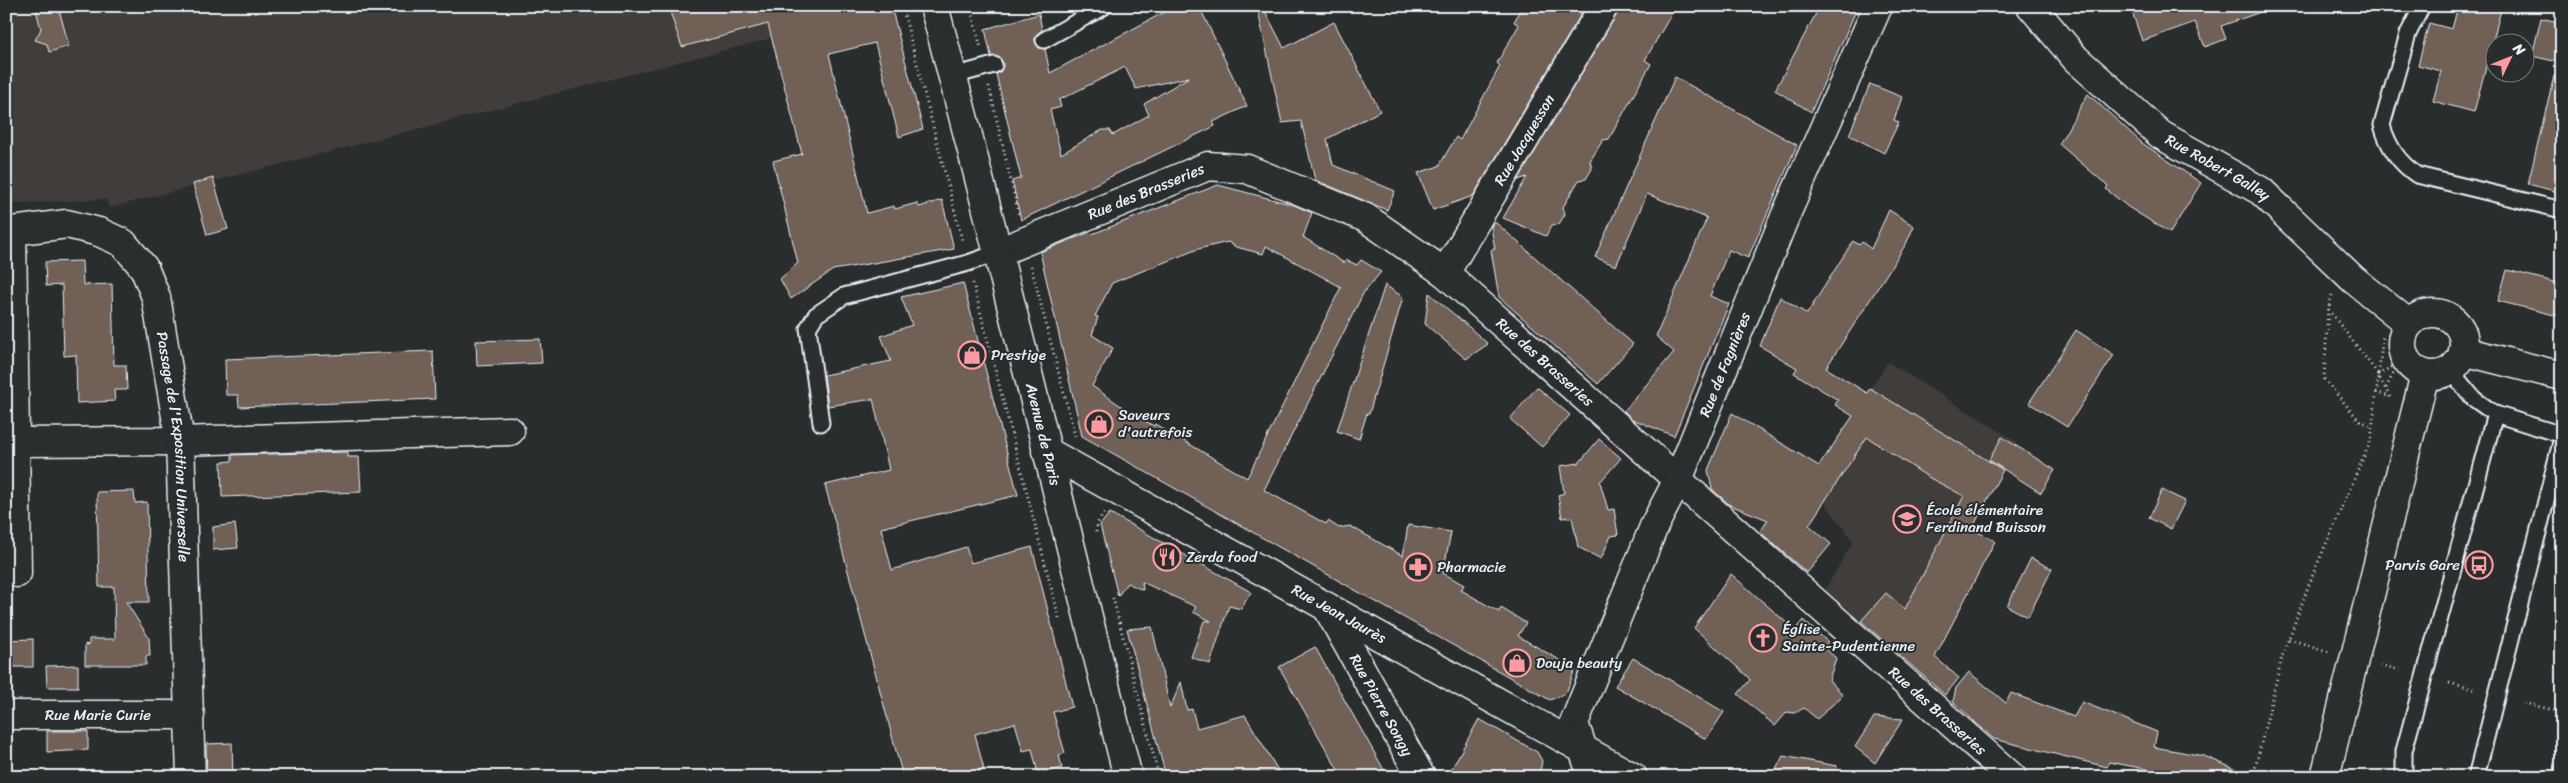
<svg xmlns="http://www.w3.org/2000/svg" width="2568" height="783" font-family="Sriracha,sans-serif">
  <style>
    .built { fill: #3f3d3a }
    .building { fill: #706157; stroke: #e8f1f8; fill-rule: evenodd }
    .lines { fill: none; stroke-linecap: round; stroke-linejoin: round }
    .service-casing { stroke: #e8f1f8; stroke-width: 19 }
    .minor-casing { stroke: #e8f1f8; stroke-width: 31 }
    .secondary-casing { stroke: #e8f1f8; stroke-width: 31 }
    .path { stroke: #e8f1f8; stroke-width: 3; stroke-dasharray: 1 4; stroke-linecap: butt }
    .service { stroke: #2a2d2e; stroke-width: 15 }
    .minor { stroke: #2a2d2e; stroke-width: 28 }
    .secondary { stroke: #2a2d2e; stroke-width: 28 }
    .labels { text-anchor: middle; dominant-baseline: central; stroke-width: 4; stroke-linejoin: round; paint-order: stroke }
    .street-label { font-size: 15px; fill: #e8f1f8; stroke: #2a2d2e }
    .poi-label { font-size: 15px; fill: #e8f1f8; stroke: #2a2d2e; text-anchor: start }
  </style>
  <rect width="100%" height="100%" fill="#2a2d2e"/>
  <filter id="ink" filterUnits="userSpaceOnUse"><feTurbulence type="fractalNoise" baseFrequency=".02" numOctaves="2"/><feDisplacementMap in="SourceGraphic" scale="10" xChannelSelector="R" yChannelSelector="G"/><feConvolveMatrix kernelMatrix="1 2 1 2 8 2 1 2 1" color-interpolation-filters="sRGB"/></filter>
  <g filter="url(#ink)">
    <g class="built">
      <polygon points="6,6 898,6 109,208 106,199 6,204"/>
      <polygon points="1888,362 2017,442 1905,660 1825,590 1853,541 1824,502 1804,489"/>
    </g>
    <g class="building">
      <polygon points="35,6 58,6 69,46 49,52 47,44 35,40 41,29"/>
      <polygon points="668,6 891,6 923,129 899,137 875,43 829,54 867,213 894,206 895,209 917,203 919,207 942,200 954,249 833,270 791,299 780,279 798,263 773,161 802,154 768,24 682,47"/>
      <path d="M1176,6H1199L1247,106L1213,122L1215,126L1021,220L1012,181L1021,178L996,74L1001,71L1003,63L1000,58L991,56L985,29L1039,14L1042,30L1036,35L1035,40L1039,48L1045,49L1050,73ZM1125,67L1136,89L1189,77L1144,104L1149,115L1113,135L1110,130H1102L1061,154L1050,110L1061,107L1059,100Z"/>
      <polygon points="1522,6 1586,6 1473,196 1433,210 1418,173 1439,166 1456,137 1460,140 1500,66 1497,63 1519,25 1514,22"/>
      <polygon points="1620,6 1676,6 1645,60 1651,64 1609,139 1603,140 1590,161 1592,169 1586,179 1579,180 1563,207 1565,214 1559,224 1552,225 1546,236 1503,218 1527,177 1518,180 1617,14"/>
      <polygon points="1820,6 1858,6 1811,112 1775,90"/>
      <polygon points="2130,6 2269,6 2269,9 2221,26 2226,39 2205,47 2195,22 2142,41"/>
      <polygon points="2458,6 2502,6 2474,112 2433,101 2441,71 2418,65 2429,23 2452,29"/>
      <polygon points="1264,9 1284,48 1334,22 1380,111 1327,139 1333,165 1395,191 1387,210 1315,180 1301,121 1282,123 1258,11"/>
      <polygon points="2541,18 2562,23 2562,63 2532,56"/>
      <polygon points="2554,76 2562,77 2562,193 2528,184"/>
      <polygon points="1675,77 1797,145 1748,258 1729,250 1710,296 1729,304 1674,436 1632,419 1624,411 1674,352 1656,336 1707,218 1647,194 1616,266 1595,257"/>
      <polygon points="1870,84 1902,97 1894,120 1899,122 1884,153 1849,135"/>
      <polygon points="2088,94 2142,143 2201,183 2170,233 2128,207 2106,189 2108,186 2059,144"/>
      <polygon points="213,178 228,229 207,235 193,184"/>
      <path d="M1218,185L1294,205L1312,213L1303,237L1344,263L1346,260L1357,265L1361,260L1381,272L1364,292L1264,490L1326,524L1328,521L1339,528L1350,526L1403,556L1408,525L1451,532L1443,573L1464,585L1461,590L1499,612L1501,608L1526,623L1518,636L1575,669L1566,693L1550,700L1082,436L1040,252L1090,232L1092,234ZM1228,242L1236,247L1263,254L1266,246L1341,287L1247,478L1155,424L1154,426L1137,417L1092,386L1113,348L1092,335L1098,317L1095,316L1112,283L1198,249Z"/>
      <polygon points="1889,210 1914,226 1906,244 1826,368 1867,393 1870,388 2003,470 1972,529 1995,541 1935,657 1959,678 1945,695 1861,621 1886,593 1905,609 1964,496 1928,477 1867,437 1809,525 1831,544 1807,573 1760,532 1768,520 1730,505 1712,489 1708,470 1732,413 1819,466 1853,416 1835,405 1838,400 1794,373 1797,368 1760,346 1780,297 1807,314 1853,241 1859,245 1862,242 1871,249"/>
      <polygon points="1494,221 1633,344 1598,384 1499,297 1491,250 1495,249 1491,227"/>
      <polygon points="82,261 83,285 112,284 114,365 126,365 127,390 114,390 115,401 77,403 76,355 64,356 62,285 46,286 45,262"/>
      <polygon points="2507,270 2562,284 2562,317 2498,301"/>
      <polygon points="963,283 1018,495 881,528 892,570 966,547 971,563 1032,547 1072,707 1053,712 1065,753 1059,755 1062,768 1038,774 1032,749 1023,751 1015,723 975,734 984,770 959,777 903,777 825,485 889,470 873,399 828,406 824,375 891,361 881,336 912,325 901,297"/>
      <polygon points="1385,285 1403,297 1369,414 1367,413 1359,439 1337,431"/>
      <polygon points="1429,293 1469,327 1488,344 1466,359 1425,324"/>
      <polygon points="2076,330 2114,355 2067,427 2029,403"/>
      <polygon points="540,339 542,363 477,366 476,341"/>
      <polygon points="433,351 435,399 239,407 238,395 226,395 225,359"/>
      <polygon points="1537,387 1570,415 1542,447 1510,419"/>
      <polygon points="2002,437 2055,470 2041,493 1989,460"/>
      <polygon points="1599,439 1621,458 1600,482 1608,510 1614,509 1618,535 1611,536 1601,559 1578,547 1572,517 1562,518 1558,495 1564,493 1560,466 1579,463"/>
      <polygon points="348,452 348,457 359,457 361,492 222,497 221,462 232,461 232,455"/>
      <polygon points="2162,490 2185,501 2171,529 2149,518"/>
      <polygon points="134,491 135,503 147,502 149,602 126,602 149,638 150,656 146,656 146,665 85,665 85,644 89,645 89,639 115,639 114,587 99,587 97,492"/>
      <polygon points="1110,513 1251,592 1241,609 1229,606 1210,664 1191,657 1204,621 1211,621 1193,612 1196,607 1142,582 1143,590 1127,583 1118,596 1100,525"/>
      <polygon points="235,524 238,548 213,550 213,527"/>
      <polygon points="2031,558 2052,569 2028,617 2007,606"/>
      <polygon points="1731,574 1795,630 1803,620 1828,642 1823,647 1836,658 1829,680 1843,695 1817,719 1804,708 1794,713 1787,712 1775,726 1738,694 1750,680 1748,677 1694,628"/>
      <polygon points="1152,627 1170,708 1181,682 1187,710 1192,709 1197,728 1245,715 1282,777 1166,777 1127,629"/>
      <polygon points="33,639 33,667 6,667 6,640"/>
      <polygon points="1315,647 1331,676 1388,777 1342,777 1279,667"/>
      <polygon points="1633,658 1724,712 1706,739 1615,686"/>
      <polygon points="78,665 78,687 47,687 46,666"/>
      <polygon points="1969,672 2006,703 2011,693 2074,717 2082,702 2157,732 2154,747 2204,756 2254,777 2188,777 2109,762 2107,767 1994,739 1953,702 1956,688"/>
      <polygon points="1874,717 1903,719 1875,763 1855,747"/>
      <polygon points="1479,719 1537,752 1542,761 1539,777 1447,777"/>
      <polygon points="47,731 88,731 88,750 47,752"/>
      <polygon points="232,743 233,777 207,777 206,744"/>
      <polygon points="1783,756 1837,766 1836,777 1772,777"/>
    </g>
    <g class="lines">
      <g class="service-casing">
        <g id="service">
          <path d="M2422,6L2408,34L2382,125C2388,147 2399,163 2417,175L2562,210"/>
          <polyline points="1044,40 1105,6"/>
          <polyline points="953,76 994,65"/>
          <polyline points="2450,370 2474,399 2495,414 2562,435"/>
          <polyline points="821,423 808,328 816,315 844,296 968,263 999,252"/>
          <polyline points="2404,777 2404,751 2495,414"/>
          <polyline points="2476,777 2562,438"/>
        </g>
      </g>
      <g class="minor-casing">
        <g id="minor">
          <path id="s1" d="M2031,6L2076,59L2161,135L2261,191L2353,279L2409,324"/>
          <path id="s2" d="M999,252L1208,166L1247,169L1366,218L1445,273L2012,777"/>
          <path id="s3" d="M1445,273L1604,6"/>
          <circle cx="2433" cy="344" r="31"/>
          <polyline points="2463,351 2562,376"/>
          <polyline points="16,442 180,441 510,431"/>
          <path id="s4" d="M17,573L12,231L67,224L99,232L123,243L144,268L156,297L180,441L191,777"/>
          <path id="s5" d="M1327,607L1421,777"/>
          <path id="s6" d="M6,715H190"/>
          <path id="s7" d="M1588,777L1590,770L1574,723L1655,524L1678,480L1784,219L1878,6"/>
          <polyline points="2325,777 2425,374"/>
        </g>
      </g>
      <g class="secondary-casing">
        <g id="secondary">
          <path id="s8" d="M934,6C1003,262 1063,520 1128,777"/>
          <path id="s9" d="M1046,451L1633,777"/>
        </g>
      </g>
      <g class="path">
        <polyline points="902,6 963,243"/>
        <polyline points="970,6 981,48"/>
        <polyline points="989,86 1019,216"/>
        <polyline points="1031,266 1075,436"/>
        <polyline points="973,283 1059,618"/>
        <polyline points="2332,295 2328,309 2378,374"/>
        <polyline points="2328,309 2324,379 2358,419 2372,427"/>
        <polyline points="2386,388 2398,364"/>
        <polyline points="2376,392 2390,397"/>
        <polyline points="2390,397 2378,375 2398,363"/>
        <polyline points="1096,532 1097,524 1104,513"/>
        <polyline points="1113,598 1159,777"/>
        <polyline points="2289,639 2330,652"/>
        <polyline points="2380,665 2400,670"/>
        <polyline points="2449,683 2474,689"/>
        <polyline points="2524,703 2562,712"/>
        <polyline points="2253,777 2282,657 2313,574 2371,440 2383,336"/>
      </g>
      <use href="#service" class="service"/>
      <use href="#minor" class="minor"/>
      <use href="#secondary" class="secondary"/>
    </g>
  </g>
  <defs>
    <g id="shop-ring" transform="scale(1.4375)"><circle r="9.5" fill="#2a2d2e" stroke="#ff9aa2" stroke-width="1.5"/><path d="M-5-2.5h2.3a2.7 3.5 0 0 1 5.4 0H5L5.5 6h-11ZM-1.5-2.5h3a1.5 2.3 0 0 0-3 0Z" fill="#ff9aa2"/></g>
    <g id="school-ring" transform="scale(1.4375)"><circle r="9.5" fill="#2a2d2e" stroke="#ff9aa2" stroke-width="1.5"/><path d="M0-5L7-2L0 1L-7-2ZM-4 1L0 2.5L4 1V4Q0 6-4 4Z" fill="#ff9aa2"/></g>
    <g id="restaurant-ring" transform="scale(1.4375)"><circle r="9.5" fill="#2a2d2e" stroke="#ff9aa2" stroke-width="1.5"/><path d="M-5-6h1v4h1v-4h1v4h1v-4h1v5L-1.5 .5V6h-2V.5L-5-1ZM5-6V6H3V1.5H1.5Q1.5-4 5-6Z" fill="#ff9aa2"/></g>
    <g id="bus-ring" transform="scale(1.4375)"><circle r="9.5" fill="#2a2d2e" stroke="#ff9aa2" stroke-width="1.5"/><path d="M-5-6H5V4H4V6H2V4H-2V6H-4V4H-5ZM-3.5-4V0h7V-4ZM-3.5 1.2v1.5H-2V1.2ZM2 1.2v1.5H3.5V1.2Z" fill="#ff9aa2"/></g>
    <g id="pharmacy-ring" transform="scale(1.4375)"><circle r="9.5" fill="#2a2d2e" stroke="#ff9aa2" stroke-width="1.5"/><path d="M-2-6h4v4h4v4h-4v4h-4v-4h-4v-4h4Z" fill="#ff9aa2"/></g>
    <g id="church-ring" transform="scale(1.4375)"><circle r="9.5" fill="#2a2d2e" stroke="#ff9aa2" stroke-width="1.5"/><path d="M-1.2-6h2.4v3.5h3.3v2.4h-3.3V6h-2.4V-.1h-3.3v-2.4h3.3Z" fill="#ff9aa2"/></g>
  </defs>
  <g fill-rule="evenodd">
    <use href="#shop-ring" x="972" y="355"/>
    <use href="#shop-ring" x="1099" y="424"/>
    <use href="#school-ring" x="1907" y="519"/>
    <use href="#restaurant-ring" x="1167" y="557"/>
    <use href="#bus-ring" x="2479" y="565"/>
    <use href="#pharmacy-ring" x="1418" y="567"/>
    <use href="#church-ring" x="1763" y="638"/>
    <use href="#shop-ring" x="1517" y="663"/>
  </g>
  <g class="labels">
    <g class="street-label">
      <text stroke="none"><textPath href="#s3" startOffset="155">Rue Jacquesson</textPath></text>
      <text stroke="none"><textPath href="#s1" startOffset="249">Rue Robert Galley</textPath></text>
      <text stroke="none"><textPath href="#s2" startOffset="159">Rue des Brasseries</textPath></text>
      <text stroke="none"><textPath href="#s2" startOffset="624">Rue des Brasseries</textPath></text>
      <text stroke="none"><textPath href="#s7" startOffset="446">Rue de Fagnières</textPath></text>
      <text stroke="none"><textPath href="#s8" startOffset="442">Avenue de Paris</textPath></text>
      <text stroke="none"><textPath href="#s4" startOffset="672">Passage de l'Exposition Universelle</textPath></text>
      <text stroke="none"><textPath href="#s9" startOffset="335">Rue Jean Jaurès</textPath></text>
      <text stroke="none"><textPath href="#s5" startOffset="112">Rue Pierre Songy</textPath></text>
      <text stroke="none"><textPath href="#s2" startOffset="1149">Rue des Brasseries</textPath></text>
      <text stroke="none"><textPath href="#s6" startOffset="92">Rue Marie Curie</textPath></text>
    </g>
    <g class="poi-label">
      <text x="991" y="355">Prestige</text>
      <text x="1118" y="415">Saveurs<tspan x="1118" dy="17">d'autrefois</tspan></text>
      <text x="1926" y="510">École élémentaire<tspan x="1926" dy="17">Ferdinand Buisson</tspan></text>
      <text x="1186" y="557">Zerda food</text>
      <text x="2460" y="565" text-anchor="end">Parvis Gare</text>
      <text x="1437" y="567">Pharmacie</text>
      <text x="1782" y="629">Église<tspan x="1782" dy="17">Sainte-Pudentienne</tspan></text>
      <text x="1536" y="663">Douja beauty</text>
    </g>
  </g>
  <rect width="2568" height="783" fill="none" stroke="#2a2d2e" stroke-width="25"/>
  <rect x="12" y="12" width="2543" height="758" fill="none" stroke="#e8f1f8" stroke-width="2" filter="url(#ink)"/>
  <g transform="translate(2510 58) rotate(47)"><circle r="24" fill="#2a2d2e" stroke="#767b7f"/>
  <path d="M0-4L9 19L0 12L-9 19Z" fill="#ff9aa2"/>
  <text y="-8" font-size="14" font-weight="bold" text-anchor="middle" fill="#e8f1f8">N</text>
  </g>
</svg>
